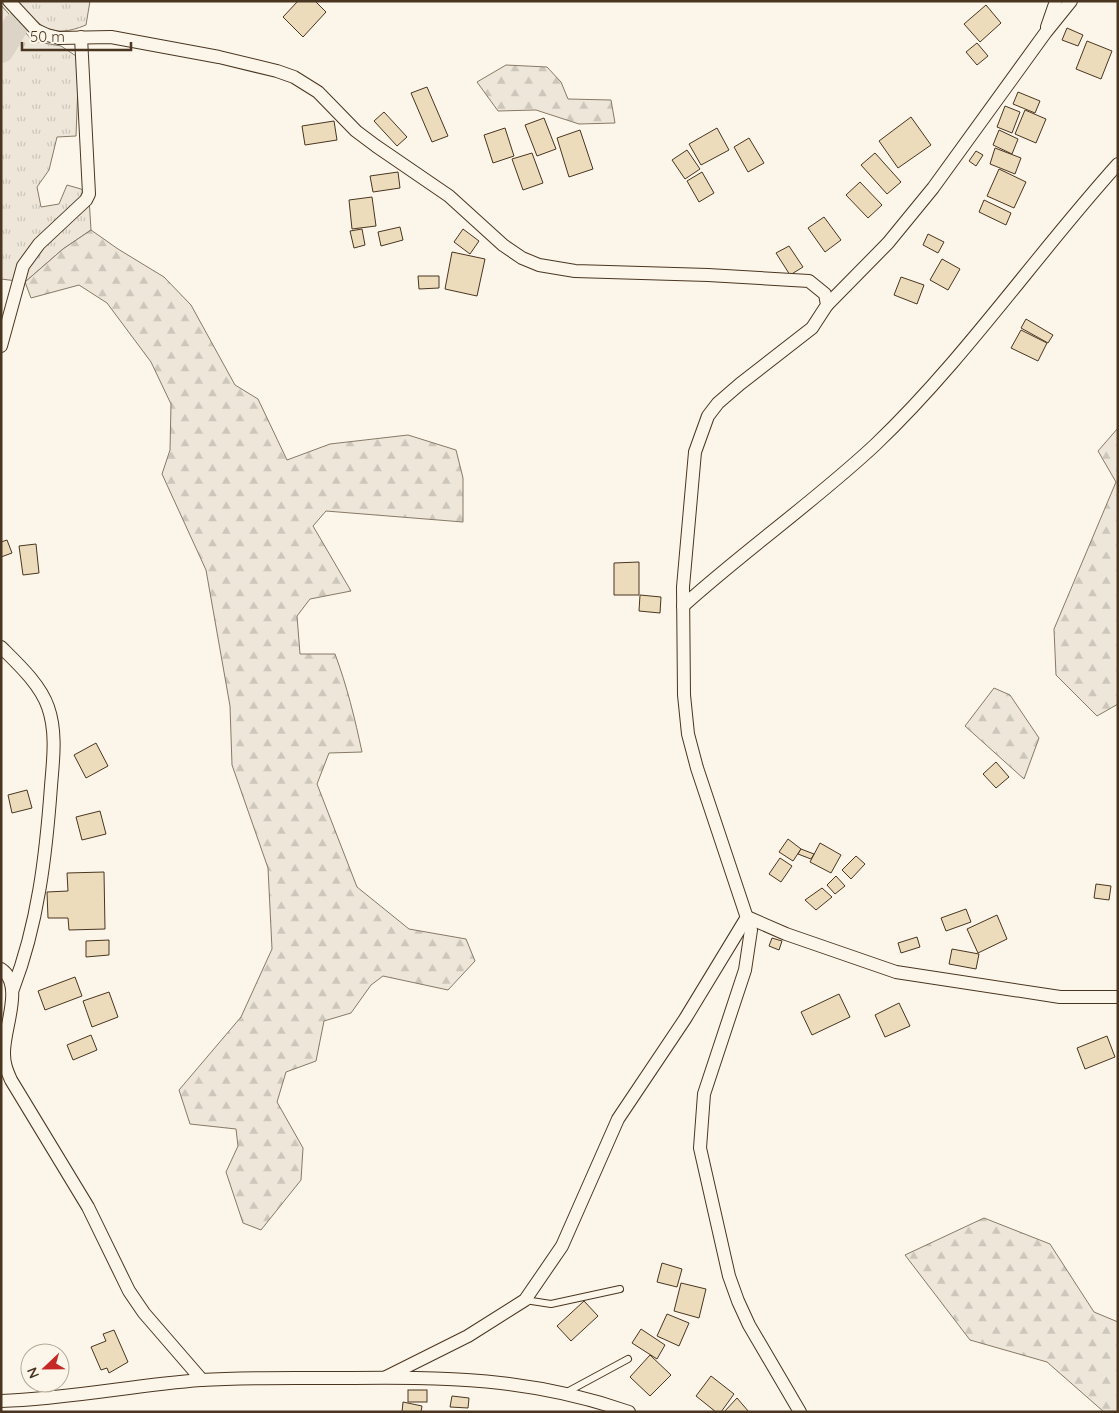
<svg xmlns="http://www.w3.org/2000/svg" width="1119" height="1413" font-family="Quicksand,sans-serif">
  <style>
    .grass { fill: url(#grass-tufts); stroke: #887966 }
    .forest { fill: url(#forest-firs); stroke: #887966 }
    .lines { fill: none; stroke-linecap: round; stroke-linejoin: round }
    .river { stroke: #dcd4c6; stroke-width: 26 }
    .building { fill: #ecdcbc; stroke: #4a3520 }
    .lane-casing { stroke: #4a3520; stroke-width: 8 }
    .street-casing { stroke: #4a3520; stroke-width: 14 }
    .lane { stroke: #fbf6e9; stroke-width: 6 }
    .street { stroke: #fbf6e9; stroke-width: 12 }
  </style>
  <defs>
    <pattern id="grass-tufts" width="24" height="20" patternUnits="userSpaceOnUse" patternTransform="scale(1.25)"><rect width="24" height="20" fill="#ede6d9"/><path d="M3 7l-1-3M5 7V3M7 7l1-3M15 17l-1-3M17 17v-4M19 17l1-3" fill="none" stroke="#cdc6ba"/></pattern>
    <pattern id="forest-firs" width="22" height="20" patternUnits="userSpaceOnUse" patternTransform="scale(1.25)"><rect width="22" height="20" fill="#ede6d9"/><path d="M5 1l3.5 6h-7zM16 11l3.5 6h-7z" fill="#cdc6ba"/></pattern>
  </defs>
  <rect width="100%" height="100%" fill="#fbf6e9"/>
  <g class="grass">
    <path d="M16,1H90L86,25C50,40 40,26 16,1Z"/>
    <polygon points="1,5 33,41 61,46 79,58 76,136 57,137 49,170 37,187 41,207 59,204 67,185 81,189 89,198 91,230 63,249 25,282 1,279"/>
  </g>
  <g class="forest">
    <polygon points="506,65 547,67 561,82 568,99 611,100 615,123 579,124 536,110 498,111 477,82"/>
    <path d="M91,230L118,249L164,277L191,305L235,385L258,399L287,460L330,444L408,435L456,450L463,478V522L326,511L313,526L351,591L310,599L297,616L300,654H335C347,686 355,719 362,752L329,753L317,784L357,887L409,929L466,939L475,961L448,990L383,976L371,985L351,1013L324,1021L316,1061L286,1072L277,1102L303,1148L301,1180L261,1230L243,1223L226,1172L238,1146L236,1129L190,1124L179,1090L241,1017L272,949L268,868L232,765L230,706L206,570L162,474L170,450L171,404L151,362L107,303L79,285L31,298L25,282L63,249Z"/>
    <polygon points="1118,428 1118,704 1097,716 1056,675 1054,629 1116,482 1098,451"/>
    <polygon points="994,688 1010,695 1039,738 1024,779 965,726"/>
    <polygon points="984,1218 1050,1244 1094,1312 1118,1322 1118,1412 1104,1412 1047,1362 970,1340 905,1255"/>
  </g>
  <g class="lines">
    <polyline class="river" points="1,50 16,25"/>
  </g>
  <g class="building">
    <polygon points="298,1 315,1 326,12 303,37 283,17"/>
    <polygon points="986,5 1001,23 980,42 964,24"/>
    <polygon points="1067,28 1083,35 1078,46 1062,40"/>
    <polygon points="1087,41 1112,51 1101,79 1076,69"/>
    <polygon points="977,43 988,56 977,65 966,52"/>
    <polygon points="427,87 448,136 432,142 411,93"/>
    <polygon points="1018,92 1040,101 1035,113 1013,104"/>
    <polygon points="1005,106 1020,112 1012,133 997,127"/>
    <polygon points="1025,110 1046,119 1036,143 1015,134"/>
    <polygon points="384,112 407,137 397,146 374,121"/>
    <polygon points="911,117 931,145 898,168 879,141"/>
    <polygon points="544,118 556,149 537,156 525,125"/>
    <polygon points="334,121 337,140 305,145 302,126"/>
    <polygon points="505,128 514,156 493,163 484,135"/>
    <polygon points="717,128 729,150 701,165 689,144"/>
    <polygon points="580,130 593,169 569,177 557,138"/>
    <polygon points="999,130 1018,139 1012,154 993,145"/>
    <polygon points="749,138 764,163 748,172 734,147"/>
    <polygon points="995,148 1021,158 1015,174 990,164"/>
    <polygon points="687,150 700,169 685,179 672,160"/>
    <polygon points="976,151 983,155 976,166 969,161"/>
    <polygon points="532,153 543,183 523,190 512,159"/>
    <polygon points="875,153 901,182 887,194 861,165"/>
    <polygon points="999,169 1026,182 1014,208 987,196"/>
    <polygon points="398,172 400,188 373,192 370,176"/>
    <polygon points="702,172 714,193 699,202 687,181"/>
    <polygon points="860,182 882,205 868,218 846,195"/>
    <polygon points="372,197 376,226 352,229 349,200"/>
    <polygon points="984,200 1011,213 1006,225 979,212"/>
    <polygon points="824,217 841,240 825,252 808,228"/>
    <polygon points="400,227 403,240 381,246 378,232"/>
    <polygon points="362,229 365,245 354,248 350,231"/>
    <polygon points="463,229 479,241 470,254 454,242"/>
    <polygon points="928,234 944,242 938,253 923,245"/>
    <polygon points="789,246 803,267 790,275 776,253"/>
    <polygon points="452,252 485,259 477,296 445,289"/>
    <polygon points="942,259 960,269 948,290 930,280"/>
    <polygon points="418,276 439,276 439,288 419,289"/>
    <polygon points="901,277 924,285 917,304 894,295"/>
    <polygon points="1026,319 1053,335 1048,343 1021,328"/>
    <polygon points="1021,330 1047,343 1038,361 1011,348"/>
    <polygon points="7,540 12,553 1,557 1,542"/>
    <polygon points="36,544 39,573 23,575 19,546"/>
    <polygon points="639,562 639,595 614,595 614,563"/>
    <polygon points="640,595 661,597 660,613 639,611"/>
    <polygon points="96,743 108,766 86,778 74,755"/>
    <polygon points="996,762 1009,777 996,788 983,774"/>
    <polygon points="27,790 32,808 12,813 8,795"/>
    <polygon points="100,811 106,834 82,840 76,817"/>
    <polygon points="788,839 801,849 793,861 779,852"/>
    <polygon points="820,843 841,855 831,873 810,862"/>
    <polygon points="801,849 814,854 811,859 798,854"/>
    <polygon points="856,856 865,864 851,879 842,870"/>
    <polygon points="780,858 792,866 781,882 769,874"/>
    <polygon points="104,872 105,929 69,930 68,918 48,918 47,892 68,891 67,873"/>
    <polygon points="836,876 845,886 835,894 827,885"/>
    <polygon points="1096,884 1111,886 1109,900 1094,898"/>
    <polygon points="822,888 832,897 816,910 805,900"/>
    <polygon points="966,909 971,922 946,931 941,918"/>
    <polygon points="997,915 1007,939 978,953 967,929"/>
    <polygon points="917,937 920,947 901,953 898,943"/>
    <polygon points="772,938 782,941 779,950 769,946"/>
    <polygon points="109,940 109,955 86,957 86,941"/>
    <polygon points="952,949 979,954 976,969 949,964"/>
    <polygon points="75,977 82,996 45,1010 38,991"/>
    <polygon points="109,992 118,1017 92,1027 83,1001"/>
    <polygon points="839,994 850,1017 812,1035 801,1012"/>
    <polygon points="899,1003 910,1026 885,1037 875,1015"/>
    <polygon points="91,1035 97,1050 73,1060 67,1045"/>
    <polygon points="1107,1036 1115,1057 1085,1069 1077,1048"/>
    <polygon points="662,1263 682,1269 677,1287 657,1282"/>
    <polygon points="681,1283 706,1289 699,1318 674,1311"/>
    <polygon points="584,1301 598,1316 571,1341 557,1326"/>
    <polygon points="667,1314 689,1323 679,1346 657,1336"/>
    <polygon points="641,1329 665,1345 657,1359 632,1343"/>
    <polygon points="114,1330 128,1362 109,1373 107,1368 101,1370 91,1347 106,1341 103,1334"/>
    <polygon points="650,1355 671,1375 650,1396 630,1377"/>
    <polygon points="711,1376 734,1394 721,1412 716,1412 696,1396"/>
    <rect x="408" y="1390" width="19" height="12"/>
    <polygon points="452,1396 469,1398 468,1408 450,1407"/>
    <polygon points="737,1398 749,1412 724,1412"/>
    <polygon points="403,1402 422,1406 421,1412 402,1412"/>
  </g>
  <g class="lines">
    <g class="lane-casing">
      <g id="lane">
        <polyline points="525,1300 551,1304 620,1289"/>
        <polyline points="567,1392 628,1359"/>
      </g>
    </g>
    <g class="street-casing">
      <g id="street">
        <polyline points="9,1 36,30 47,35 59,38 111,37 219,57 277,71 294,77 318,92 356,131 376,146 449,196 503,245 522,258 539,265 575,271 708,275 809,281 825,294 827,305 812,328 740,384 718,403 708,416 695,452 683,587 684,695 688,734 697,768 751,930 745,970 704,1094 700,1148 729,1276 738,1301 749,1325 800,1412"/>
        <polyline points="1047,27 1056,1"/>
        <polyline points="827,305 888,243 933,188 1046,32 1071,1"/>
        <polyline points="1,346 23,266 39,244 86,200 89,194 81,37"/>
        <path d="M683,606C745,550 814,502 875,445C965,359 1035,256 1118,164"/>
        <path d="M1,647C18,664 40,684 48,707C57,732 53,761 51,786C46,855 38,924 13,989"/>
        <path d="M1,969C25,985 3,1029 4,1054C4,1064 7,1071 11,1080L88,1207L129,1291L144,1313L202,1380"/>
        <polyline points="386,1377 468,1336 525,1300 562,1246 618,1119 685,1019 747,917 786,934 896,972 1060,997 1118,997"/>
        <path d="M1,1401C68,1399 134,1385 201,1380C247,1377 295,1378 341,1378C445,1377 529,1377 629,1412"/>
      </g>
    </g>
    <use href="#lane" class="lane"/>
    <use href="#street" class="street"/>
  </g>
  <rect width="1119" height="1413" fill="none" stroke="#4a3520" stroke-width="5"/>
  <g transform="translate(45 1368) rotate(248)"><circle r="24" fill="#fbf6e9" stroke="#b4a999"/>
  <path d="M0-4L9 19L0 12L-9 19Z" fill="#c62828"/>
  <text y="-8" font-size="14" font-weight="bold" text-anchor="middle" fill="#4a3520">N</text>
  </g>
  <path d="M22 42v8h109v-8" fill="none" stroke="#4a3520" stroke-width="2.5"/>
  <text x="30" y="42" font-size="15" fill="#4a3520" stroke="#fbf6e9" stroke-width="4" paint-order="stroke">50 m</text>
</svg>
